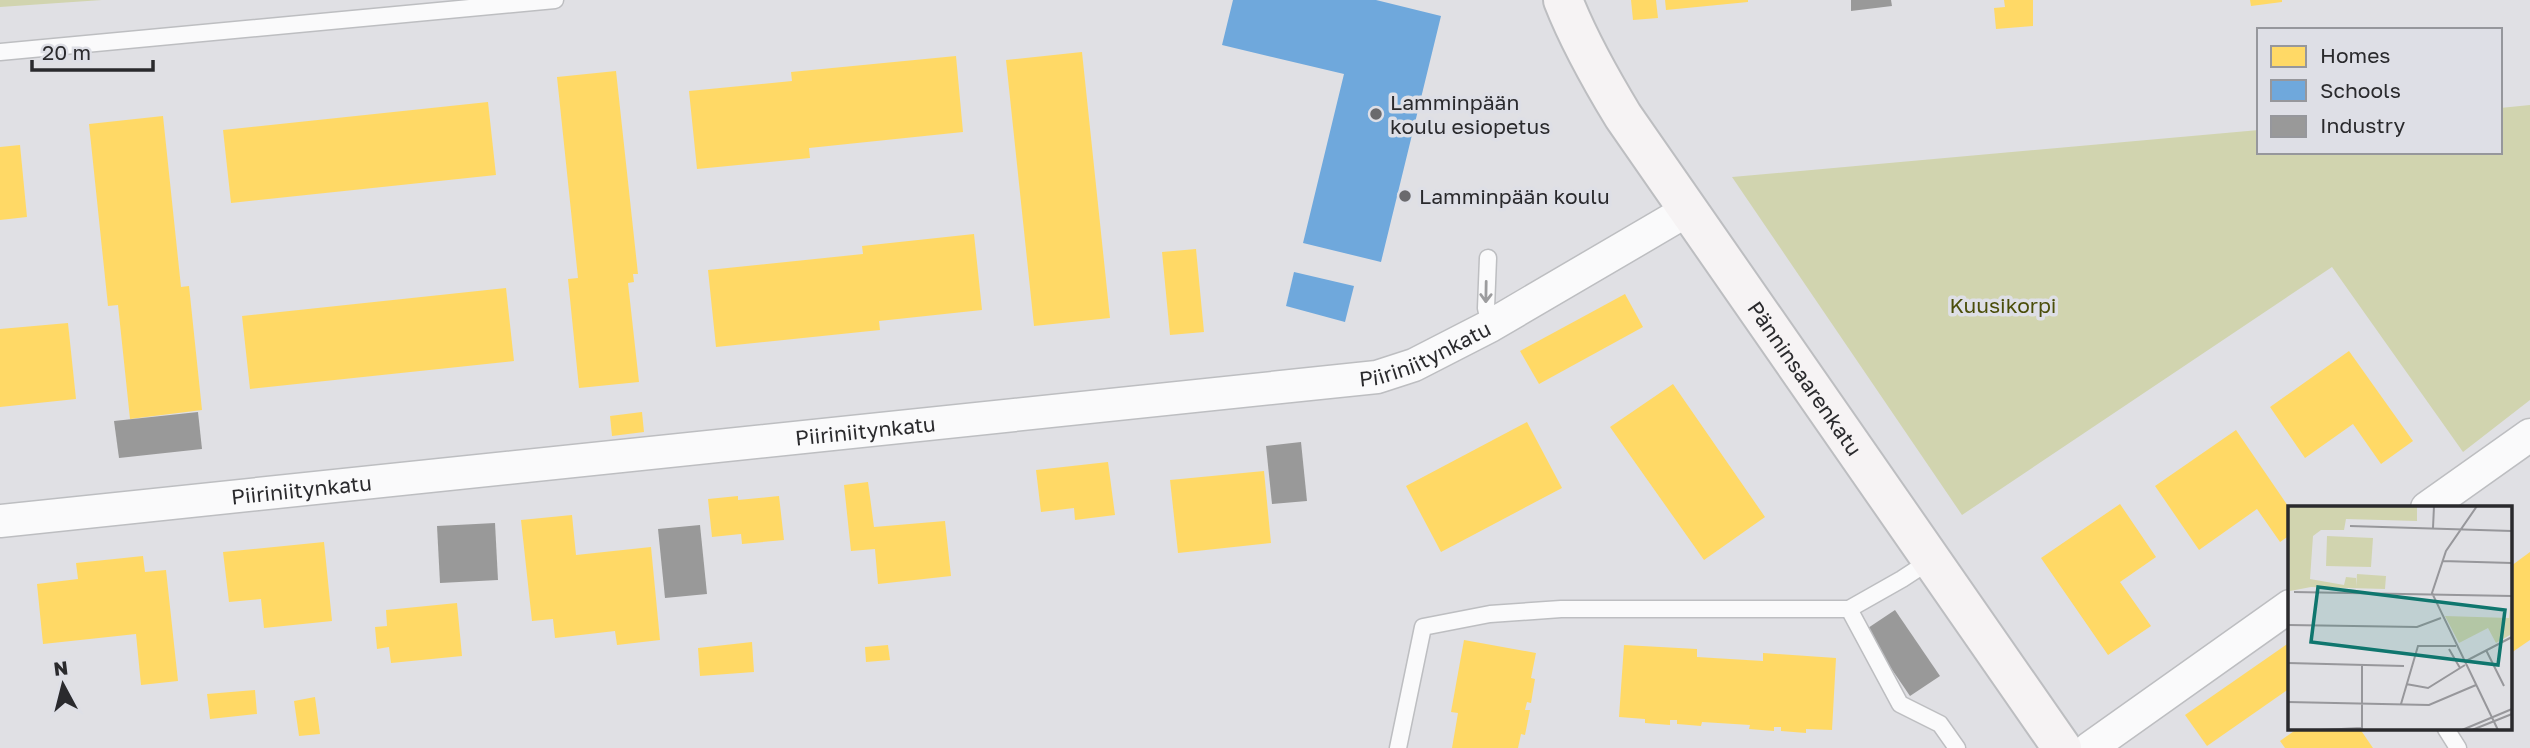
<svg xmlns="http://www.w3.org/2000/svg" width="2530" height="748" font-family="'Golos Text',sans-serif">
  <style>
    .green { fill: #d1d4af }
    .homes { fill: #ffd966 }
    .schools { fill: #6fa8dc }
    .industry { fill: #999 }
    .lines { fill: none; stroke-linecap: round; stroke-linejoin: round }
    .lane-casing { stroke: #bdbec1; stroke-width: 19 }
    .street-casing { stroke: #bdbec1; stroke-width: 35 }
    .secondary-casing { stroke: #bdbec1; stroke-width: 42 }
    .lane { stroke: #fafafb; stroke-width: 16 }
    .street { stroke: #fafafb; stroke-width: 32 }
    .secondary { stroke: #f6f3f4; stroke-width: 38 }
    .oneway { stroke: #9c9c9e }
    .poi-dot { fill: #6a6a6d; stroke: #dedfe6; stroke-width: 2.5 }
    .labels { text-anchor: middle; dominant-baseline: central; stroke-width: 7; stroke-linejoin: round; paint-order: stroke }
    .poi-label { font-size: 21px; fill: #2a2a2d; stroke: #dedfe6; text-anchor: start }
    .park-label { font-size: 21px; fill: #4b4e0a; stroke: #dedfe6 }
    .street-label { font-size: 21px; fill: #2a2a2d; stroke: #dedfe6 }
    .inset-road { fill: none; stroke: #97979b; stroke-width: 2 }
    .view { fill: #0f766e; fill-opacity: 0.15; stroke: #0f766e; stroke-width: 3.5 }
    .inset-edge { fill: none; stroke: #2a2a2d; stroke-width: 3.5 }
  </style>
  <rect width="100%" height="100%" fill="#e0e0e4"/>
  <g class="green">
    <polygon points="0,0 102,0 0,7"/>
    <polygon points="2530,105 2530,400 2463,452 2332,267 1962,515 1732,177 2259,130 2259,152 2500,152 2500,108"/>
  </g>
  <g class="homes">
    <polygon points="1631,0 1656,0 1658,18 1633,20"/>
    <polygon points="1665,0 1748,0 1748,2 1666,10"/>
    <polygon points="2004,0 2033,0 2033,26 1996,29 1994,8 2005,7"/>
    <polygon points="2250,0 2282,0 2282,2 2251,6"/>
    <polygon points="1082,52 1110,318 1034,326 1006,60"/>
    <polygon points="956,56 963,132 809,148 810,158 697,169 689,91 792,81 791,72"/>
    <polygon points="616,71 638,274 633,274 634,282 628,283 639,382 579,388 568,279 578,278 557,77"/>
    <polygon points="488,102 496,175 231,203 223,130"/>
    <polygon points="163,116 181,287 189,286 202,410 130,419 118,305 108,306 89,124"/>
    <polygon points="20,145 27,217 0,220 0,147"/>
    <polygon points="974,234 982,310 879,321 880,330 716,347 708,270 863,254 862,246"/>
    <polygon points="1196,249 1204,332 1170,335 1162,252"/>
    <polygon points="506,288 514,361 250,389 242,316"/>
    <polygon points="1625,294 1643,327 1539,384 1520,351"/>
    <polygon points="68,323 76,399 0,407 0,329"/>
    <polygon points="2349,351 2413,441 2381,464 2353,424 2305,458 2270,407"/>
    <polygon points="1673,384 1765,517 1704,560 1610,427"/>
    <polygon points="642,412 644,432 612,436 610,416"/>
    <polygon points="1527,422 1562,488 1441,552 1406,486"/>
    <polygon points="2236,430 2290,509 2290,535 2280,542 2257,509 2199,550 2155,486"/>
    <polygon points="1108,462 1115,515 1075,520 1074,508 1041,512 1036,470"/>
    <polygon points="1264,471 1271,543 1178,553 1170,480"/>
    <polygon points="868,482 874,527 945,521 951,576 878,584 875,549 851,551 844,485"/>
    <polygon points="738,496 738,500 779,496 784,540 742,544 741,534 712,537 708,499"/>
    <polygon points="2120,504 2156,557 2120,582 2151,626 2108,655 2041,558"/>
    <polygon points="572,515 576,555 651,547 660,640 617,645 615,631 555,638 553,619 532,621 521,520"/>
    <polygon points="324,542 332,621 264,628 261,599 229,602 223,552"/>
    <polygon points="2530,552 2530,640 2511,653 2511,566"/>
    <polygon points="143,556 145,572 166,570 178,681 141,685 136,634 43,644 37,584 78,579 76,563"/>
    <polygon points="457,603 462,656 391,663 389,647 377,649 375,627 387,626 386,610"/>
    <polygon points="1464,640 1536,653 1531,678 1535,679 1531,703 1527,702 1525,710 1530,710 1525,735 1521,734 1518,748 1452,748 1458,713 1451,712"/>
    <polygon points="752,642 754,672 700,676 698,648"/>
    <polygon points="2290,642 2290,688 2207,746 2185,715"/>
    <polygon points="888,645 890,660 866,662 865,647"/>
    <polygon points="1624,645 1697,649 1697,657 1763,661 1763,653 1836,658 1832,730 1806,729 1806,733 1781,731 1781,727 1774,727 1774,731 1749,729 1750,725 1702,722 1701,726 1677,724 1677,720 1670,720 1670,725 1645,723 1645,719 1619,717"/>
    <polygon points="255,690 257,714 210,719 207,694"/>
    <polygon points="315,697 320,734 299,736 294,701"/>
    <polygon points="2297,729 2360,729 2373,748 2285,748 2280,741"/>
  </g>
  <g class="schools">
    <polygon points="1233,0 1376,0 1441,16 1381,262 1303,243 1344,74 1222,45"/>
    <polygon points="1294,272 1354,286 1345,322 1286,306"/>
  </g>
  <g class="industry">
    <polygon points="1851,0 1891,0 1892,6 1851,11"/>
    <polygon points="198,412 202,449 119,458 114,421"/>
    <polygon points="1301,442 1307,501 1272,504 1266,446"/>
    <polygon points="495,523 498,580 440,583 437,526"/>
    <polygon points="700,525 707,594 665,598 658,529"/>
    <polygon points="1895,610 1940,676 1910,696 1865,630"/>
  </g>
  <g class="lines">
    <g class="lane-casing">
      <g id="lane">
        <polyline points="0,52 555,0"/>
        <polyline points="1488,258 1486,308 1490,326"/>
        <polyline points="1849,609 1900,704 1940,724 1957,748"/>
        <polyline points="2446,729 2458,748"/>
        <polyline points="1398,748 1423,627 1490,614 1561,609 1849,609 1902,579 1931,560"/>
      </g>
    </g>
    <g class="street-casing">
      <g id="street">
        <polyline points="2427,508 2530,435"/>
        <path id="s1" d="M0,521L1377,377L1414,365L1490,326L1688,210"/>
        <polyline points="2090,748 2290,606"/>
      </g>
    </g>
    <g class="secondary-casing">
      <g id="secondary">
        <path id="s2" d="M1563,0C1579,41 1600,78 1623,116L2062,748"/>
      </g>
    </g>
    <use href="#lane" class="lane"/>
    <use href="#street" class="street"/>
    <use href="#secondary" class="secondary"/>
  </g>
  <defs><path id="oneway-shaft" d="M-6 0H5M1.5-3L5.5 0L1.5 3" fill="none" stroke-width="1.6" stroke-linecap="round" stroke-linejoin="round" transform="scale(1.75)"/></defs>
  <use class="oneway" href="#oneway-shaft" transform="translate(1486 292) rotate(91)"/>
  <g class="poi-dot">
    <circle cx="1376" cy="114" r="7"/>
    <circle cx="1405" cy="196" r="7"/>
  </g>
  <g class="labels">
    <g class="poi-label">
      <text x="1390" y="102">Lamminpään<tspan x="1390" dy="24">koulu esiopetus</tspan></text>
      <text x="1419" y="196">Lamminpään koulu</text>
    </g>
    <g class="park-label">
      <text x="2003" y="305">Kuusikorpi</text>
    </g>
    <g class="street-label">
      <text stroke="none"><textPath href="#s1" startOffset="1437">Piiriniitynkatu</textPath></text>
      <text stroke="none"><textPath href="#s2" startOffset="450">Pänninsaarenkatu</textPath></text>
      <text stroke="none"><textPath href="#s1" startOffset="870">Piiriniitynkatu</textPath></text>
      <text stroke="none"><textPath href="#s1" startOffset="303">Piiriniitynkatu</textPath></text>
    </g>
  </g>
  <g transform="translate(2288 506)">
    <rect width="224" height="224" fill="#e0e0e4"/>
    <path d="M0,0H129V15L58,13L56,24H33L25,30L22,73L56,79L58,71L68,72V81L69,68L98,70L97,83L23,81L2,85ZM39,30L85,32L83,61L38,60ZM223,91L222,129L208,137L200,122L171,137L157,110L221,112Z" fill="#d1d4af"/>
    <path class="inset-road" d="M189,0L158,45L144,87L210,224M62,20L224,25M145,22L146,0M154,55L224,57M6,86L224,90M1,119L129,121L153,112M161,143L172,162M198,144L216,180M176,156L224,131M0,157L116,160M74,160V224M118,178L140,182L177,159M0,196L141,199L188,179M113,198L130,140H168M32,224L74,222M174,224L224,203M184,224L224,208"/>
    <path class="view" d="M30,81L217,104L210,159L23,136Z"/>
    <rect width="224" height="224" class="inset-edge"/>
  </g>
  <rect x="2257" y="28" width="245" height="126" fill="#dedfe6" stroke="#96979c" stroke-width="2"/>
  <rect x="2271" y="46" width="35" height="21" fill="#ffd966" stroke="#96979c" stroke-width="2"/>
  <text x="2320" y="63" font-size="21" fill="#2a2a2d">Homes</text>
  <rect x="2271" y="80" width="35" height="21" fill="#6fa8dc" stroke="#96979c" stroke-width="2"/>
  <text x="2320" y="98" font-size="21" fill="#2a2a2d">Schools</text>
  <rect x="2271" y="116" width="35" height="21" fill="#999999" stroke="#96979c" stroke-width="2"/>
  <text x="2320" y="133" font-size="21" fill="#2a2a2d">Industry</text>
  <g transform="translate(63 685) rotate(353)" stroke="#dedfe6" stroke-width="5" paint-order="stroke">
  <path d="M0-5L12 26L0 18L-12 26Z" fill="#2a2a2d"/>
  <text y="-10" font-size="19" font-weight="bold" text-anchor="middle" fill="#2a2a2d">N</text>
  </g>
  <path d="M32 60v10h121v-10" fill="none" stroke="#2a2a2d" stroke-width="3.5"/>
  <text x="42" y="60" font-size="21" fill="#2a2a2d" stroke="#dedfe6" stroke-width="5" paint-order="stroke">20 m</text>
</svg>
